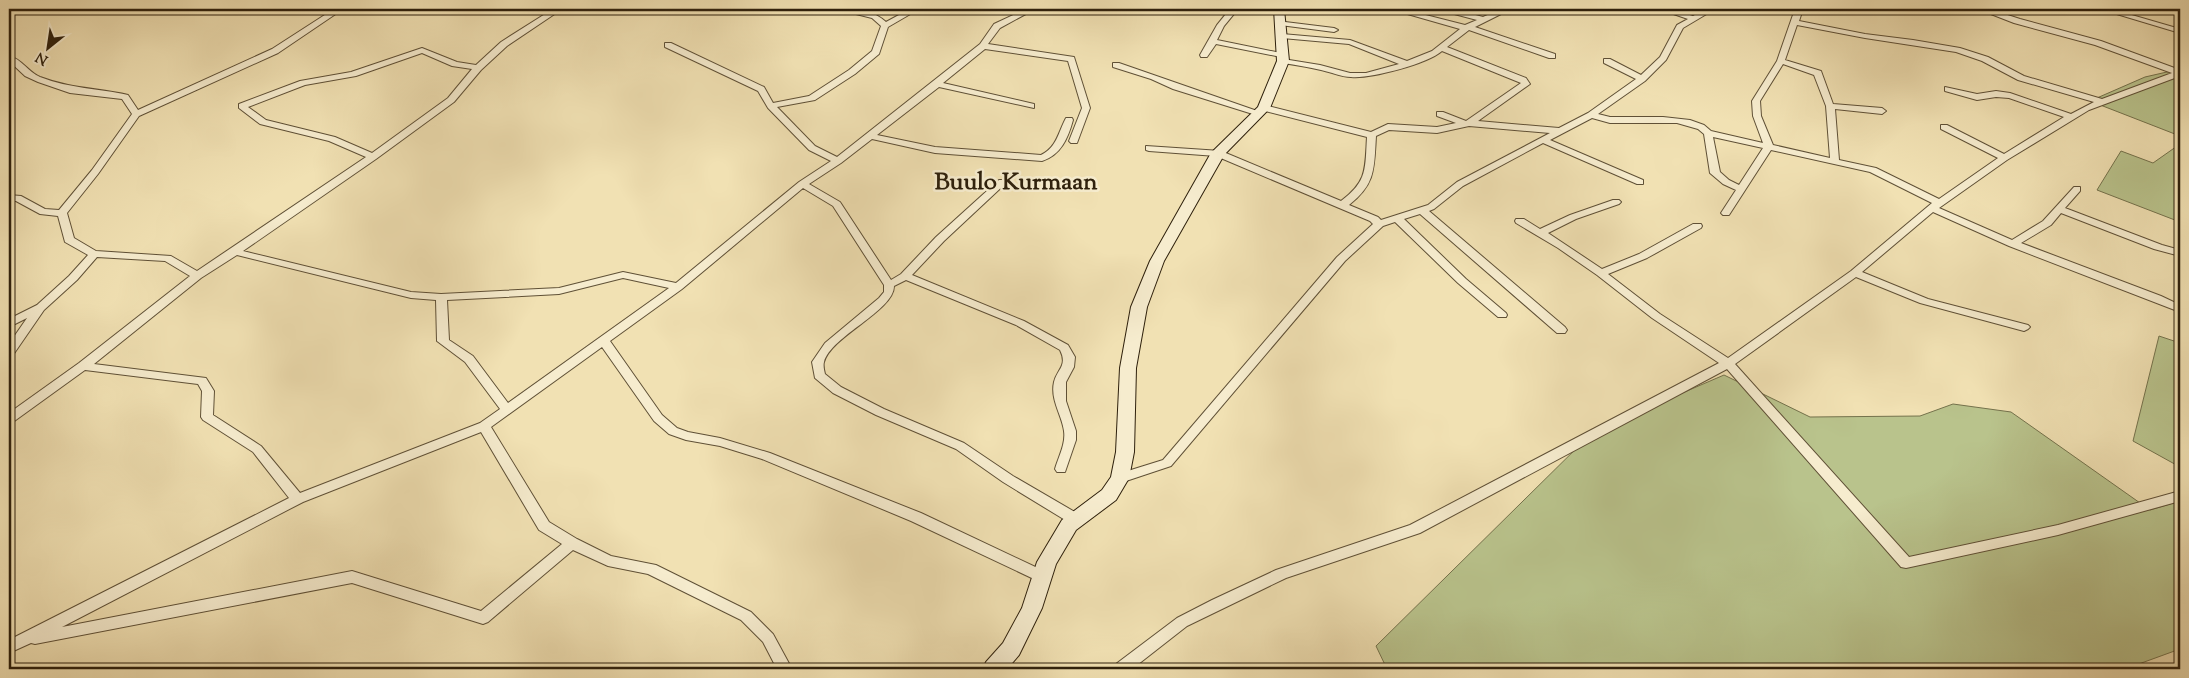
<svg xmlns="http://www.w3.org/2000/svg" width="2189" height="678" font-family="'Sorts Mill Goudy',serif">
  <style>
    .green { fill: #b9c38c; stroke: #74724c }
    .lines { fill: none; stroke-linecap: round; stroke-linejoin: round }
    .street-casing { stroke: #5f5036; stroke-width: 2 }
    .secondary-casing { stroke: #2e200c; stroke-width: 2 }
    .street { fill: #f6ecce; fill-rule: evenodd }
    .secondary { fill: #f6ecce; fill-rule: evenodd }
    .labels { text-anchor: middle; dominant-baseline: central; stroke-width: 5; stroke-linejoin: round; paint-order: stroke }
    .district-label { font-size: 24px; font-weight: bold; fill: #2e200c; stroke: #f6ecce }
  </style>
  <rect width="100%" height="100%" fill="#f1e1b3"/>
  <filter id="stains"><feTurbulence type="fractalNoise" baseFrequency=".004" numOctaves="4"/><feColorMatrix values="0 0 0 0 .2 0 0 0 0 .09 0 0 0 0 .02 0 0 0 .5 -.17"/></filter>
  <radialGradient id="worn" r=".72"><stop offset=".6" stop-color="#630" stop-opacity="0"/><stop offset="1" stop-color="#630" stop-opacity=".3"/></radialGradient>
  <g class="green">
    <polygon points="2180,69 2180,136 2090,101 2145,77"/>
    <polygon points="2180,144 2180,222 2097,190 2121,151 2153,163"/>
    <polygon points="2159,336 2180,343 2180,467 2133,441"/>
    <polygon points="1724,375 1810,417 1920,416 1953,404 2011,412 2150,510 2180,501 2180,649 2125,669 1387,669 1376,646 1594,431"/>
  </g>
  <g class="lines">
    <g class="street-casing">
      <g id="street">
        <path d="M334,9H343L278,53L139,116L98,174L67,213L74,238L96,251L171,256L197,271L366,157L329,141L260,124L239,108V104L300,81L351,72L422,48L457,62L476,65L501,42L553,9H562L507,46L481,70L454,102L376,159L243,251L411,292L441,294L559,288L623,272L676,283L799,182L831,161L809,150L768,108L758,91L665,47V43H671L764,87L773,103L809,96L849,70L872,51L881,26L872,18L844,11L843,9C859,9 874,11 886,22L910,9H919L888,27L879,54L855,74L815,100L777,107L815,146L837,157L980,44L994,24L1026,9H1035L1000,28L988,44L1074,57L1090,108L1077,143H1071L1069,141L1082,108L1068,61L985,49L943,83L1034,104V108L939,87L877,135L935,147L1041,155C1057,147 1058,133 1066,118H1072L1073,120C1068,138 1061,155 1042,161L935,153L872,139L841,163L809,184L840,202L891,280L901,274L936,237L999,180H1005V184L944,241L912,275L1024,321L1068,345L1075,357L1074,367L1066,382V401L1076,431V440L1065,472H1057L1055,469C1058,458 1066,444 1064,431C1062,415 1050,400 1054,382C1057,369 1068,366 1060,350L1016,325L906,280L894,286C894,311 831,336 824,362C823,365 824,370 825,374L841,387L884,409L964,443L1013,476L1080,515L1082,519L1080,523L1075,524L1070,523L1003,482L956,449L876,415L833,393L815,378L812,362L825,343L879,298L884,292V285L833,206L803,188L682,289L610,341L662,415L677,428L688,432L720,438L770,453L921,513L1046,572L1048,576L1046,580L1041,582L1036,580L911,521L762,459L720,446L686,440L669,434L654,421L602,347L491,427L549,522L577,539L611,556L656,565L751,612L773,634L792,669H777L763,642L741,620L648,574L608,566L573,550L488,622L483,624L352,583L35,644L31,643L9,653V640L289,498L253,452L203,420L201,417L202,391L198,384L85,370L13,422L9,423V413L79,363L190,276L165,261L97,257L77,280L44,310L13,355L9,356V344L27,318L9,327V319L37,305L69,276L88,255L65,242L58,216L40,214L16,201H9V195L21,196L45,209L59,210L92,170L132,114L122,99L70,93L38,82L25,76L9,61V56C22,59 28,72 40,77C71,89 98,88 128,95L138,110L272,49ZM422,53L452,66L472,69L448,98L372,153L335,137L266,120L248,107L305,85L356,76ZM237,255L411,298L436,300L437,341L465,362L500,409L480,423L300,493L261,446L213,415L214,391L206,378L94,364L201,278ZM623,278L669,288L508,403L473,356L449,340L447,300L559,294ZM481,432L539,530L562,544L481,611L352,571L62,627L303,502Z"/>
        <polygon points="1230,9 1238,9 1224,26 1217,40 1286,54 1286,58 1216,44 1207,57 1201,57 1200,55 1217,25"/>
        <path d="M1390,9H1402L1465,25L1477,20L1443,11L1442,9H1453L1483,17L1501,9H1511L1475,27L1555,54V58H1549L1469,30L1447,47L1526,78L1530,84L1478,121L1559,128L1588,113L1636,79L1604,63V59H1610L1641,75L1660,57L1677,25L1688,19L1659,9H1670L1693,16L1706,9H1715L1683,28L1666,60L1645,81L1598,114L1610,117H1663L1690,120L1704,125L1711,131L1763,143L1753,116L1752,101L1777,61L1795,9H1803L1799,21L1865,34L1913,40L1960,48L1988,57L2024,76L2102,99L2172,73L2095,45L2014,23L1978,9H1989L2020,19L2101,41L2180,70V76L2089,110L2007,160L1939,208L2012,240L2043,221L2074,187H2080V191L2065,208L2162,245L2180,250V256L2154,249L2061,213L2051,225L2021,243L2161,296L2180,305V312L2009,246L1933,212L1862,272L1928,299L2028,325L2030,327L2028,329L2024,331L1920,303L1856,277L1735,364L1909,557L2058,525L2180,491V501L2058,535L1906,568L1901,567L1727,369L1420,533L1286,578L1187,626L1132,669H1114L1116,664L1177,618L1212,600L1276,570L1410,525L1719,363L1652,318L1597,275L1558,248L1516,223L1515,221L1516,219H1524L1540,229L1570,215L1613,200H1619L1621,202L1619,204L1576,219L1548,233L1602,269L1639,254L1693,224H1701L1702,226L1701,228L1647,258L1608,274L1660,314L1728,358L1851,271L1932,203L1870,172L1771,150L1729,215H1723L1721,213L1736,190L1723,184L1710,173L1704,134L1698,129L1677,123H1610L1592,118L1550,140L1643,180V184H1637L1543,143L1463,186L1434,209L1429,211L1565,327L1567,330L1565,333H1557L1420,214L1404,219L1466,279L1506,313L1507,315L1506,317H1498L1458,283L1395,222L1383,226L1345,261L1171,466L1120,483L1115,481L1114,478L1115,475L1163,460L1337,257L1373,224L1370,221L1216,156L1149,151L1146,150V146L1221,151L1341,201C1368,181 1365,168 1367,137L1261,110V106L1264,105L1371,132L1388,124L1437,127L1456,123L1437,116V112H1443L1466,121L1521,83L1442,51C1427,64 1370,79 1351,77C1341,77 1331,72 1321,70C1309,67 1296,65 1283,63L1279,61L1283,59L1320,65L1350,73H1366L1399,64L1349,44L1282,38L1278,36L1282,34L1350,40L1407,61L1432,51L1460,29ZM1797,25L1865,38L1956,52L1982,61L2018,80L2094,102L2071,114L2010,93L1996,91L1977,94L1945,87V91L1977,100L1996,97L2009,98L2064,117L2004,154L1947,125H1941V129L1998,158L1939,199L1876,168L1839,160L1835,109L1882,114L1886,111L1882,108L1833,104L1821,71L1785,60ZM1783,64L1814,75L1826,106L1830,158L1773,145L1761,116L1760,101ZM1469,126L1550,133L1457,182L1428,205L1381,220L1378,217L1349,205C1376,184 1374,168 1376,136L1389,130L1437,133ZM1713,137L1763,148L1739,185L1729,180L1720,172Z"/>
        <polygon points="2100,9 2111,9 2180,29 2180,33"/>
        <polygon points="1277,21 1334,28 1338,30 1334,32 1280,25 1276,23"/>
        <polygon points="1113,63 1119,63 1263,113 1259,116 1256,115 1173,89 1151,79 1113,67"/>
      </g>
    </g>
    <g class="secondary-casing">
      <polygon id="secondary" points="1274,9 1284,9 1289,61 1270,108 1224,155 1164,261 1147,307 1136,368 1134,452 1129,478 1116,500 1076,530 1056,564 1042,608 1019,655 1007,669 983,669 986,662 1003,643 1022,608 1037,562 1062,520 1102,490 1111,477 1116,452 1120,368 1131,307 1150,261 1211,153 1258,107 1277,61"/>
    </g>
    <use href="#street" class="street"/>
    <use href="#secondary" class="secondary"/>
  </g>
  <g class="labels">
    <g class="district-label">
      <text x="1016" y="183">Buulo Kurmaan</text>
    </g>
  </g>
  <rect width="2189" height="678" fill="none" stroke="#f1e1b3" stroke-width="30"/>
  <rect x="10" y="10" width="2169" height="658" fill="none" stroke="#2e200c" stroke-width="2.5"/>
  <rect x="15" y="15" width="2159" height="648" fill="none" stroke="#2e200c"/>
  <g transform="translate(48 48) rotate(210)" stroke="#f6ecce" stroke-width="4" paint-order="stroke">
  <path d="M0-4L9 19L0 12L-9 19Z" fill="#2e200c"/>
  <text y="-8" font-size="14" font-weight="bold" text-anchor="middle" fill="#2e200c">N</text>
  </g>
  <rect width="100%" height="100%" filter="url(#stains)"/>
  <rect width="100%" height="100%" fill="url(#worn)"/>
</svg>
